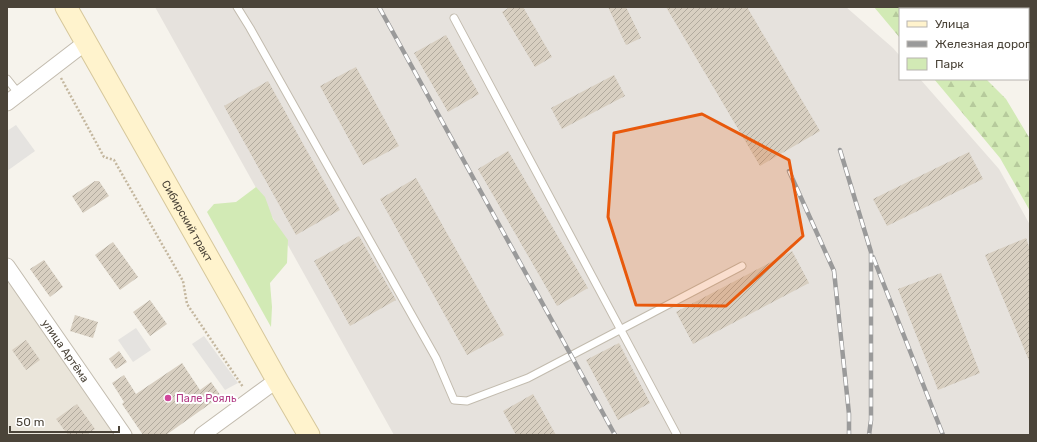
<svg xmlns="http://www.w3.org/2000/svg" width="1037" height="442" font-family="Rubik,sans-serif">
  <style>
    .residential { fill: #eae5da }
    .industrial { fill: #e6e2dd }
    .green { fill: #d2eab5 }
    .forest { fill: url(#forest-firs) }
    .parking { fill: #e5e3e0 }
    .building { fill: url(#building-hatch) }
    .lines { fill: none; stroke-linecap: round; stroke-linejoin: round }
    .service-casing { stroke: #c2bbae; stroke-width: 9 }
    .minor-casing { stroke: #c2bbae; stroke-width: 17 }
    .secondary-casing { stroke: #d6c79b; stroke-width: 23 }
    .path { stroke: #c4b79f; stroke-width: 2.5; stroke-dasharray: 2 2; stroke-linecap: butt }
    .service { stroke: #fff; stroke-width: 7 }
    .minor { stroke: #fff; stroke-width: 15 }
    .secondary { stroke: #fff3cd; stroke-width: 21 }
    .rail-casing { stroke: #9a9a9a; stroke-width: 4.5 }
    .rail { stroke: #fff; stroke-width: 3; stroke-dasharray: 9; stroke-linecap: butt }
    .marked { fill: #e8590c; fill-opacity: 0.2; stroke: #e8590c; stroke-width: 3; stroke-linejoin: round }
    .hotel-dot { fill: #d1479c; stroke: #fff; stroke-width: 1.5 }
    .labels { text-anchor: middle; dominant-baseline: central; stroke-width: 4; stroke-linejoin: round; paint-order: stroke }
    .street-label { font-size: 11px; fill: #4b4439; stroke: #fff }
    .hotel-label { font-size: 11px; fill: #b23c85; stroke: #fff; text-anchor: start }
  </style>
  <defs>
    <pattern id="forest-firs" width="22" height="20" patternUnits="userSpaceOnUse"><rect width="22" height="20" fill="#d2eab5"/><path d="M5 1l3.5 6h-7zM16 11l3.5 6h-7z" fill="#b6ca9c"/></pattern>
    <pattern id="building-hatch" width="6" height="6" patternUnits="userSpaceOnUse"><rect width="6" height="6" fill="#d8cfc1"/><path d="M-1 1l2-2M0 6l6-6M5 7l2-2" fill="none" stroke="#b1aa9e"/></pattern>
  </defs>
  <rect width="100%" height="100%" fill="#f6f3ec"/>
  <polygon class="residential" points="7,270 116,435 7,435"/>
  <polygon class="industrial" points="155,7 846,7 893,48 900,56 900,79 920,79 999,169 1030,225 1030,435 394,435"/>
  <polygon class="green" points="256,187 265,197 273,219 288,240 287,263 270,283 272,307 271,327 207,212 214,204 236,202"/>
  <g class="forest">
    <polygon points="874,7 916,7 918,9 900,9 900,38"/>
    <polygon points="934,79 986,79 1006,99 1030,139 1030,211 1000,158"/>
  </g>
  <g class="parking">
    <polygon points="16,125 35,151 7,171 7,131"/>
    <polygon points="136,328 151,350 133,362 118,340"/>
    <polygon points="204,336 238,383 225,390 192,344"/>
  </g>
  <g class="building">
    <polygon points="510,7 523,7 552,57 535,67 502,12"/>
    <polygon points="608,7 626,7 641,38 626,45"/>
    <polygon points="666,7 747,7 820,131 760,166"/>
    <polygon points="446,35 479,94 448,112 414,53"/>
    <polygon points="356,67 399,146 363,165 320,86"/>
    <polygon points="614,75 625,96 562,129 551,108"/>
    <polygon points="268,81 340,210 296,235 224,106"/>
    <polygon points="508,151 588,288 557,306 478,169"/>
    <polygon points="969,152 983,179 887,226 873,199"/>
    <polygon points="416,178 504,335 467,355 380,199"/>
    <polygon points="95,181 99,181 109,196 83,213 72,196"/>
    <polygon points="359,236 396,300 350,326 314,261"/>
    <polygon points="1026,238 1030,249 1030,363 985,255"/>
    <polygon points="113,242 138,277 120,290 95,255"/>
    <polygon points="792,251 809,283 693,344 676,312"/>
    <polygon points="44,260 63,287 50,297 30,269"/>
    <polygon points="941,273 980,373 938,390 898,289"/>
    <polygon points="150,300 167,324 150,336 133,312"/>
    <polygon points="75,315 98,322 93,338 70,331"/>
    <polygon points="26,340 40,360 26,370 12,350"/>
    <polygon points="619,343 650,403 618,420 586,360"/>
    <polygon points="119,351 127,362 116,369 109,359"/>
    <polygon points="182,363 200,390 211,382 221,396 166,435 143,435 122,404 124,402 112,383 124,375 136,394"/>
    <polygon points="533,394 556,435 516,435 503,411"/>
    <polygon points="77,404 95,429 86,435 68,435 56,419"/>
  </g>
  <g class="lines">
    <g class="service-casing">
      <g id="service">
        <polyline points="237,7 250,28 436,358 454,400 467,401 528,378 742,266"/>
        <polyline points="454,18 677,435"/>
        <polyline points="7,79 19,94"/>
      </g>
    </g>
    <g class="minor-casing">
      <g id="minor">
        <polyline points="7,103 85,43"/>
        <path id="s1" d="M7,266L124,435"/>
        <polyline points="202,435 277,380"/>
      </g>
    </g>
    <g class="secondary-casing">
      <g id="secondary">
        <path id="s2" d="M66,7L234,303L277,380L309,435"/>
      </g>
    </g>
    <polyline class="path" points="61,78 104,157 114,160 183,281 187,304 243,387"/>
    <use href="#service" class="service"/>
    <use href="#minor" class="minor"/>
    <use href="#secondary" class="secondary"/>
    <g class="rail-casing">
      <g id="rail">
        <polyline points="379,7 615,435"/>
        <polyline points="1005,7 1007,9"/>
        <polyline points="1028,31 1030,33"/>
        <polyline points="840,150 871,252 871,420 869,435"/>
        <polyline points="789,171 834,271 849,414 849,435"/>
        <polyline points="873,257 943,435"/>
      </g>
    </g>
    <use href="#rail" class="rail"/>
  </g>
  <path class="marked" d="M702,114L789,160L803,236L726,306L636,305L608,217L614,133Z"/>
  <circle class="hotel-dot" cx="168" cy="398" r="4"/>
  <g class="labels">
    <g class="street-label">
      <text stroke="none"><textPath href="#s2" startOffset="246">Сибирский тракт</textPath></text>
      <text stroke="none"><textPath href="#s1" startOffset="103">улица Артёма</textPath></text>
    </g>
    <g class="hotel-label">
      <text x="176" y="398">Пале Рояль</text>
    </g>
  </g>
  <rect width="1037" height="442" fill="none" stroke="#4b4439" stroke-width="16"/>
  <rect x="899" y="8" width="130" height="72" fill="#ffffff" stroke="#b7b4b0"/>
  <rect x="907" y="21" width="20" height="6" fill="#fff3cd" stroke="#b7b4b0"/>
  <text x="935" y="28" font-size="12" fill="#4b4439">Улица</text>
  <rect x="907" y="41" width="20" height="6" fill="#9a9a9a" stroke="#b7b4b0"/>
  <text x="935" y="48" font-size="12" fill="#4b4439">Железная дорога</text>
  <rect x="907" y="58" width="20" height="12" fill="#d2eab5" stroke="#b7b4b0"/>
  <text x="935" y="68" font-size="12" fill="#4b4439">Парк</text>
  <path d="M10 426v6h109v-6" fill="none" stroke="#4b4439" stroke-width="2"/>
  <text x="16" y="426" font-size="12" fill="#4b4439" stroke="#ffffff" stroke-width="3" paint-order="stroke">50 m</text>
</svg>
